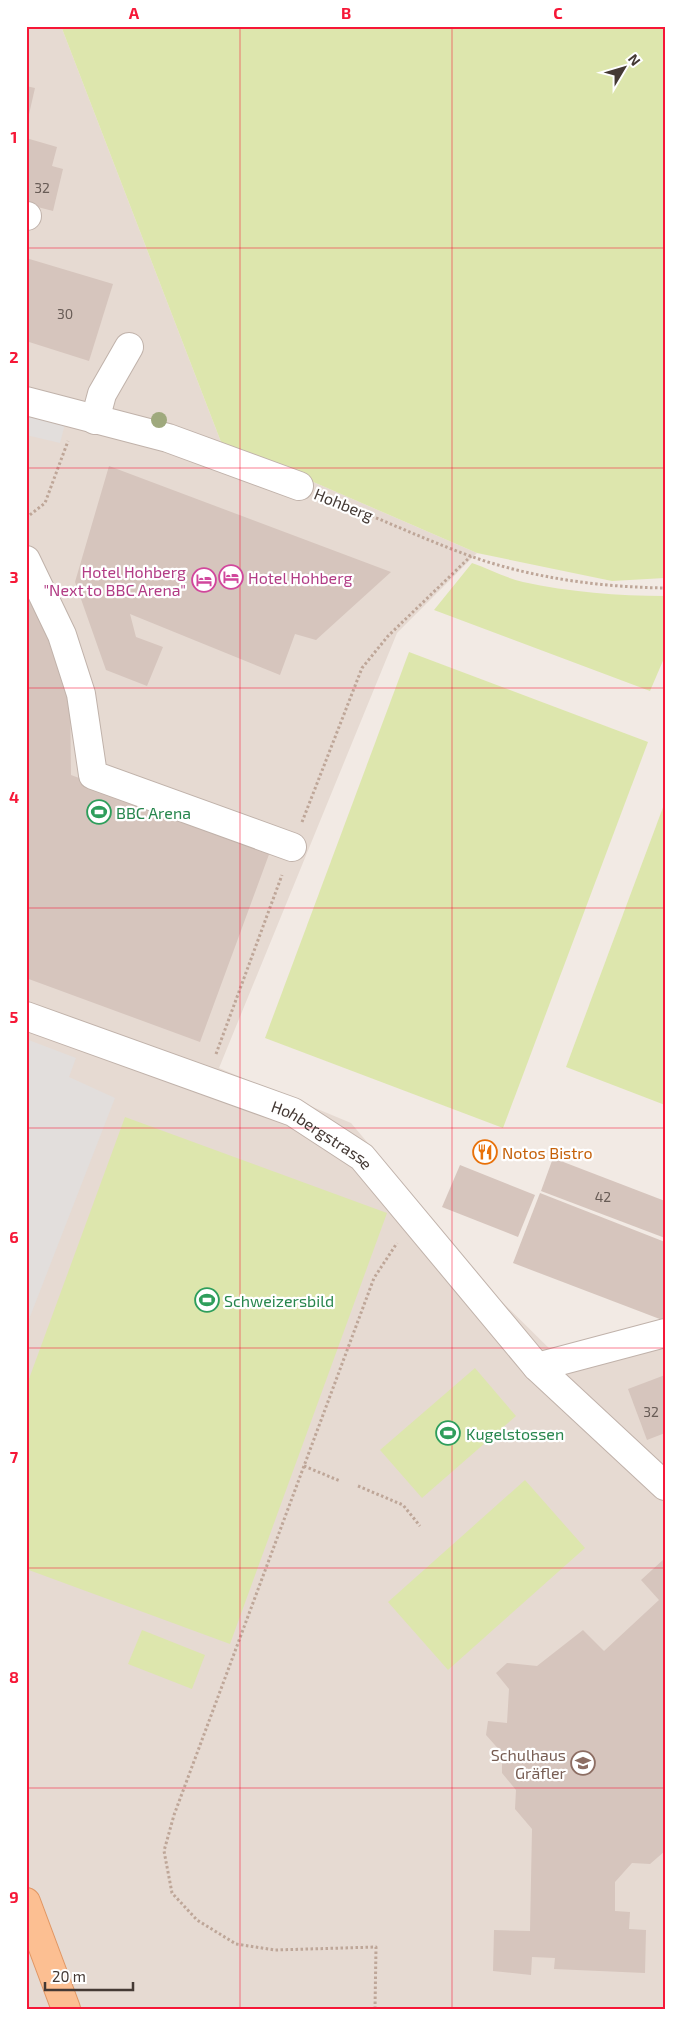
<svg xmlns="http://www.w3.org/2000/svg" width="691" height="2035" font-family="'Exo 2',sans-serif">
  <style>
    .residential { fill: #e6dad2 }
    .green { fill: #dde6ad }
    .parking { fill: #e2dedc }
    .building { fill: #d6c5bd }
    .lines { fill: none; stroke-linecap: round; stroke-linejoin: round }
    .minor-casing { stroke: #c0b2aa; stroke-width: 30 }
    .major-casing { stroke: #e19663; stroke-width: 30 }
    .path { stroke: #bea698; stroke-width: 3; stroke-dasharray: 2.5 2.5; stroke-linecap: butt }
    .minor { stroke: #fff; stroke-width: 28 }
    .major { stroke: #fcbf92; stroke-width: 28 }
    .tree { fill: #9fa97d }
    .grid { fill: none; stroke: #f61737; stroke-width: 1; stroke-opacity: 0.55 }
    .labels { text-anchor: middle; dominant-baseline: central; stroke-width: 4.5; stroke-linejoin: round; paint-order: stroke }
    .number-label { font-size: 14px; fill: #685c56 }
    .street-label { font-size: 16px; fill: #443934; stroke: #fff }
    .hotel-label { font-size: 16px; fill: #b23c85; stroke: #fff; text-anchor: end }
    .leisure-label { font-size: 16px; fill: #27864d; stroke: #fff; text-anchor: start }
    .food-label { font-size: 16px; fill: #c56008; stroke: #fff; text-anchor: start }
    .education-label { font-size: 16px; fill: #785e54; stroke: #fff; text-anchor: end }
    .neatline { fill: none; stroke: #f61737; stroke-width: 2 }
    .grid-label { font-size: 16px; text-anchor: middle; font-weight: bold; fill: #f61737 }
  </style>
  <rect width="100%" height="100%" fill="#f2eae4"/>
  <polygon class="residential" points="26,26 61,26 221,442 477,553 397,633 219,1068 351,1123 499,1299 561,1360 665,1335 665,2009 26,2009"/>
  <g class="green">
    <polygon points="61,26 665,26 665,578 612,581 477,553 221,442"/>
    <path d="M472,563C489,569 506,578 523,582C569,592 618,596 665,596V656L650,691L434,610Z"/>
    <polygon points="409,652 648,742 503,1128 265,1038"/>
    <polygon points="665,802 665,1105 566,1067"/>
    <polygon points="125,1117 387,1213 230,1644 26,1569 26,1387"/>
    <polygon points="475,1368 516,1416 422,1498 380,1450"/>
    <polygon points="525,1480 585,1548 448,1670 388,1602"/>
    <polygon points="142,1630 205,1655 192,1689 128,1664"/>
  </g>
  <g class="parking">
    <polygon points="26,414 65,424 60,443 26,435"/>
    <polygon points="26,1039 76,1058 69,1077 115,1098 26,1327"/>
  </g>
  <g class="building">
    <polygon points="26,86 35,88 27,123 26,123"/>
    <polygon points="26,138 57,147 52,166 63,169 53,211 26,204"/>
    <polygon points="26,258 113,284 89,361 26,341"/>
    <polygon points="109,466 391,572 316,640 295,634 280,675 130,614 136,637 163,647 147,686 106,670 75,582"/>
    <polygon points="26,578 70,690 71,775 271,849 200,1042 26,978"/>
    <polygon points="553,1158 665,1201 665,1238 541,1191"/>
    <polygon points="460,1165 535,1195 518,1237 442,1207"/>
    <polygon points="540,1193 665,1242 665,1321 513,1263"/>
    <polygon points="665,1375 665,1433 647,1440 628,1389"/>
    <polygon points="664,1559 665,1851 650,1864 632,1863 615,1882 615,1911 630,1912 629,1929 646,1930 645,1973 554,1969 555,1958 532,1957 531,1975 493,1971 494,1930 530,1931 532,1829 515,1809 516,1790 502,1773 502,1753 486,1735 488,1721 507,1723 509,1689 496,1673 507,1663 537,1666 583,1630 604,1651 659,1600 641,1580"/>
  </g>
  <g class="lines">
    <g class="minor-casing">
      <g id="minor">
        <polyline points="26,216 27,216"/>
        <polyline points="26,401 168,438 299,486"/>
        <polyline points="95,420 102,394 129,347"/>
        <polyline points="26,560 62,635 81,694 93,775 292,847"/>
        <path id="s1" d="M26,1016L293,1112L362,1157L537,1367L665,1486"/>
        <polyline points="537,1367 665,1333"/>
      </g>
    </g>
    <g class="major-casing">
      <polyline id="major" points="26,1902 66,2009"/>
    </g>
    <g class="path">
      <path d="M325,497C374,516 421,538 470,556C532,578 599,587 665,588"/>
      <polyline points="26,518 45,503 68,441"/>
      <polyline points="302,822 362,668 388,636 471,556"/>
      <polyline points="216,1054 282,875"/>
      <polyline points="304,1466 340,1481"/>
      <polyline points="358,1486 403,1505 420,1526"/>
      <polyline points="375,2009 376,1947 275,1950 236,1944 197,1920 172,1893 164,1851 174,1815 374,1278 397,1243"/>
    </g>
    <use href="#minor" class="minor"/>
    <use href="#major" class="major"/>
  </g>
  <circle class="tree" cx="159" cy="420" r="8"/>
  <path class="grid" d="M240,26V2009M452,26V2009M26,248H665M26,468H665M26,688H665M26,908H665M26,1128H665M26,1348H665M26,1568H665M26,1788H665"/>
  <defs>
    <g id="hotel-ring" transform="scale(1.25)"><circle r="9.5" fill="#fff" stroke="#d1479c" stroke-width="1.5"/><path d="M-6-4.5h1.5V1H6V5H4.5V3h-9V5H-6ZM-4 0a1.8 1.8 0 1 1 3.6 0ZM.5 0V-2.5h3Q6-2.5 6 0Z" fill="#d1479c"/></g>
    <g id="stadium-ring" transform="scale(1.25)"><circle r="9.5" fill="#fff" stroke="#2e9e5b" stroke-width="1.5"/><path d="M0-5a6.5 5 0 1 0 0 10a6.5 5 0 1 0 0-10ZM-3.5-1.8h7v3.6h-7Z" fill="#2e9e5b"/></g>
    <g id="restaurant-ring" transform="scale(1.25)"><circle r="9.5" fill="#fff" stroke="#e8710a" stroke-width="1.5"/><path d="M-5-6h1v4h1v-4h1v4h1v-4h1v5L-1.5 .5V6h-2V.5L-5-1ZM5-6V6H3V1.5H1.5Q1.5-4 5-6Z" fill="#e8710a"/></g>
    <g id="school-ring" transform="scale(1.25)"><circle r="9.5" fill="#fff" stroke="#8d6e63" stroke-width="1.5"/><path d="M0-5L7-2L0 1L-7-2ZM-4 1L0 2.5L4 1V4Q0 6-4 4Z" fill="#8d6e63"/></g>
  </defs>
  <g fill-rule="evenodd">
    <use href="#hotel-ring" x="231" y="577"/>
    <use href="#hotel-ring" x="204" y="580"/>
    <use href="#stadium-ring" x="99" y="812"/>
    <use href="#restaurant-ring" x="485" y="1152"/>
    <use href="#stadium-ring" x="207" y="1300"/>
    <use href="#stadium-ring" x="448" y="1433"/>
    <use href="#school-ring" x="583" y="1763"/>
  </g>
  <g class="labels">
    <g class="number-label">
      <text x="42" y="187">32</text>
      <text x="65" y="313">30</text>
      <text x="603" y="1196">42</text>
      <text x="651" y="1411">32</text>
    </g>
    <g class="street-label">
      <text transform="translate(344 504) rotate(22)">Hohberg</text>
      <text stroke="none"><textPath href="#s1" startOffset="320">Hohbergstrasse</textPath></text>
    </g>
    <g class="hotel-label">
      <text x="186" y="571">Hotel Hohberg<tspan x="186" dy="18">"Next to BBC Arena"</tspan></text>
      <text x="248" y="577" text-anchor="start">Hotel Hohberg</text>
    </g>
    <g class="leisure-label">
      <text x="116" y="812">BBC Arena</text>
      <text x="224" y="1300">Schweizersbild</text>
      <text x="466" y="1433">Kugelstossen</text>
    </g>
    <g class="food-label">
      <text x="502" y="1152">Notos Bistro</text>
    </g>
    <g class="education-label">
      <text x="566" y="1754">Schulhaus<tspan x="566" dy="18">Gräfler</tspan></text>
    </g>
  </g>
  <rect width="691" height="2035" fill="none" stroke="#ffffff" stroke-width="55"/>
  <g transform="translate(624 68) rotate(52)" stroke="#ffffff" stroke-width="4" paint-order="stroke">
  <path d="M0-4L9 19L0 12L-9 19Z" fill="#443934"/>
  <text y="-8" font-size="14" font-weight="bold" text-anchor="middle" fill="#443934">N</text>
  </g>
  <path d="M45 1982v8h88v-8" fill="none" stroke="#443934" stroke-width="2.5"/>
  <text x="52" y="1982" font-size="15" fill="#443934" stroke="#ffffff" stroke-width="4" paint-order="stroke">20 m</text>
  <rect x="28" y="28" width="636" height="1980" class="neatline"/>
  <g class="grid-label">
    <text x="134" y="19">A</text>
    <text x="346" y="19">B</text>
    <text x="558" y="19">C</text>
    <text x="14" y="143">1</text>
    <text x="14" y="363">2</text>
    <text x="14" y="583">3</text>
    <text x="14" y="803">4</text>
    <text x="14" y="1023">5</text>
    <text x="14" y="1243">6</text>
    <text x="14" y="1463">7</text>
    <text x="14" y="1683">8</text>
    <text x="14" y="1903">9</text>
  </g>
</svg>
